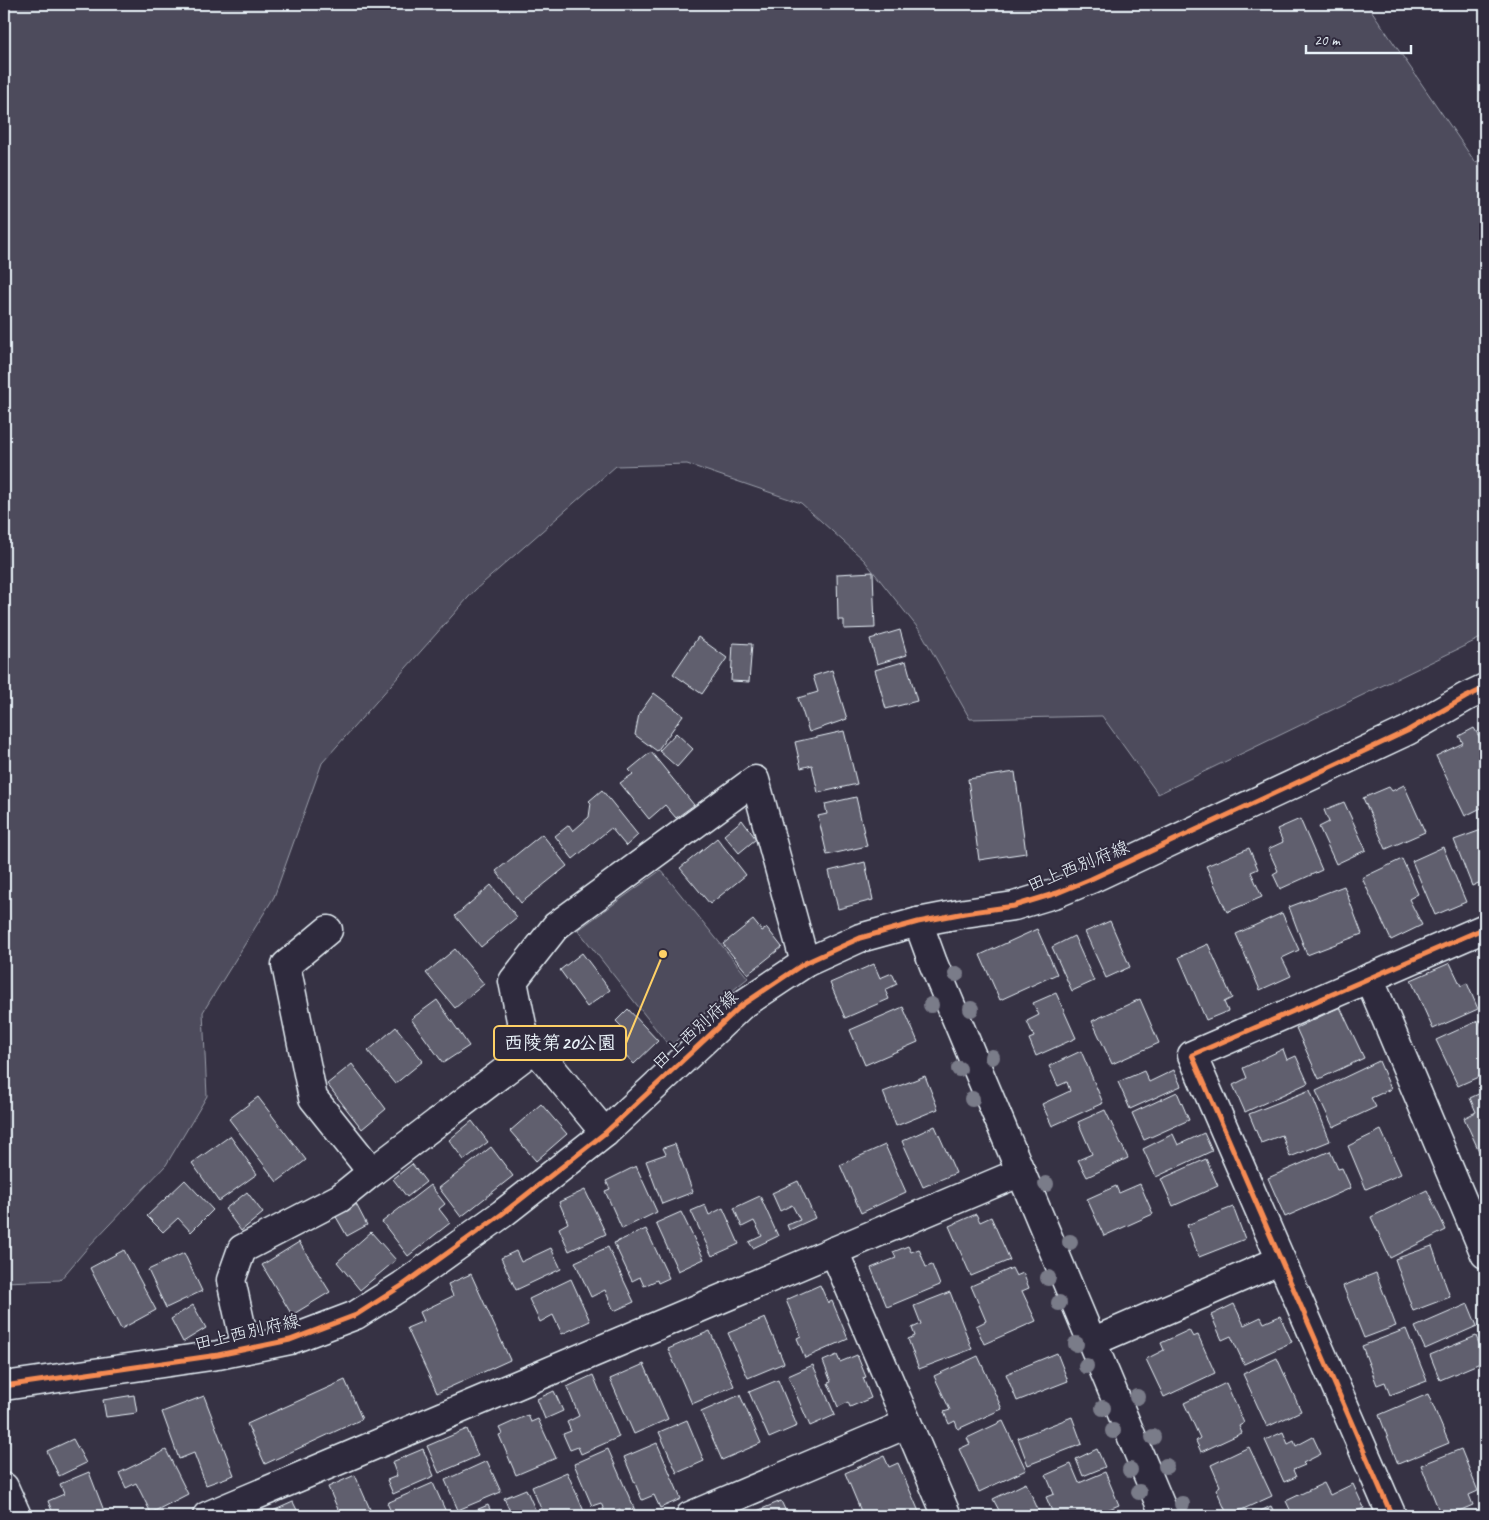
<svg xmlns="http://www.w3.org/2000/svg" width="1489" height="1520" font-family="Caveat,'Klee One',sans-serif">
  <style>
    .green { fill: #4d4b5c; stroke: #9a9eaa }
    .building { fill: #605e6e; stroke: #e8f1f8 }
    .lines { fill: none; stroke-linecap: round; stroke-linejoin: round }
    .street-casing { stroke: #e8f1f8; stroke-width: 31 }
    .secondary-casing { stroke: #e8f1f8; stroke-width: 31 }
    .street { stroke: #2f2a3d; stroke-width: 28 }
    .secondary { stroke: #2f2a3d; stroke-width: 28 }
    .cycleway-casing { stroke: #2f2a3d; stroke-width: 8 }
    .cycleway { stroke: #f68b52; stroke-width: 5 }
    .tree { fill: #7a7b89 }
    .labels { text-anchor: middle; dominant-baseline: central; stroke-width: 4; stroke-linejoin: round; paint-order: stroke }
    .street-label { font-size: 18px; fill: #e8f1f8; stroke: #2f2a3d }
    .leader { fill: none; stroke: #ffd166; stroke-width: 2 }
    .callout-dot { fill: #ffd166; stroke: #2f2a3d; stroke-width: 2 }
    .callout { fill: #2f2a3d; stroke: #ffd166; stroke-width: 2 }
    .callout-label { font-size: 19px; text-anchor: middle; font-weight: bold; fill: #e8f1f8 }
  </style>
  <rect width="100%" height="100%" fill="#363244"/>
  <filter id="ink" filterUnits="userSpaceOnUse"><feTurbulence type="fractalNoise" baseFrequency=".02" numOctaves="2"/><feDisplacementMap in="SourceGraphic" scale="10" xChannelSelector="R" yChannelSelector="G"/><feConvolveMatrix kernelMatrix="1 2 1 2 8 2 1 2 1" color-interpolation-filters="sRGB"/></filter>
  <g filter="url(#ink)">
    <g class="green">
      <polygon points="4,4 1367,4 1475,162 1485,159 1485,636 1158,794 1102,716 970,719 921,632 864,560 801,503 687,464 616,466 475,590 322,763 274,897 203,1012 207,1096 166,1165 89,1246 60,1280 4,1282"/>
      <polygon points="661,870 748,978 700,1017 670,1047 578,930"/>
    </g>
    <g class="building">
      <polygon points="873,572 875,628 844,629 844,620 838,620 837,574"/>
      <polygon points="900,630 907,655 877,664 870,639"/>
      <polygon points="698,637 727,658 702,694 673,674"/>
      <polygon points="733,643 752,644 749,682 731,681"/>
      <polygon points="906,661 917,701 886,709 875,670"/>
      <polygon points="832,670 847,719 809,732 798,698 818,692 813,676"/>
      <polygon points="654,693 683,715 657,751 635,735 639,714"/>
      <polygon points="1474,728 1480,738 1484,736 1485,738 1485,806 1465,816 1436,756 1463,743 1459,736"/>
      <polygon points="844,731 857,784 818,793 812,765 801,768 795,742"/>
      <polygon points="676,733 693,749 677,767 659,751"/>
      <polygon points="651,752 694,805 676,818 665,805 649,819 620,783 633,774 629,770"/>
      <polygon points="1015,772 1026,853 979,860 968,779"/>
      <polygon points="1404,785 1425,832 1386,849 1363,798 1389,787 1392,791"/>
      <polygon points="602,790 638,835 626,846 611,828 573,859 555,836 569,825 573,831 589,817 591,803 589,801"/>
      <polygon points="856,797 867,846 827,855 818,816 827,814 825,804"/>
      <polygon points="1344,802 1366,850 1336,864 1319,827 1329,822 1324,810"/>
      <polygon points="1300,819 1322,870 1280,889 1273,874 1278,871 1268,849 1283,842 1277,829"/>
      <polygon points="742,820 756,839 739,853 724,835"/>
      <polygon points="1484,829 1485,880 1472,886 1454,840"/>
      <polygon points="542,834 567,866 521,903 496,871"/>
      <polygon points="717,838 746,875 710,904 680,868"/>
      <polygon points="1443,847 1466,902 1435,915 1412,861"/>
      <polygon points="1249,848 1258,869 1251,872 1262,897 1227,912 1206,866"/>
      <polygon points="1402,859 1418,894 1409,899 1422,925 1391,940 1362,878"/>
      <polygon points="865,862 873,900 838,909 829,871"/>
      <polygon points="491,885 517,917 481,947 455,916"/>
      <polygon points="1344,886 1362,934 1307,955 1289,907"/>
      <polygon points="1282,913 1299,950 1282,958 1291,976 1260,990 1236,934"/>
      <polygon points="753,920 762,931 767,928 782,947 748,974 723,944"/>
      <polygon points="1110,921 1130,967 1106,978 1085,932"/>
      <polygon points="1037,929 1057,974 1000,1000 980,955"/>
      <polygon points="1074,936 1094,981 1072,991 1052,947"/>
      <polygon points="1208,944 1232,998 1224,1002 1228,1011 1206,1020 1179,957"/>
      <polygon points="455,949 484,984 455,1008 426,973"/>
      <polygon points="582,953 610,990 587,1007 560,970"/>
      <polygon points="1450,963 1461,986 1467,983 1478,1009 1433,1029 1411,980"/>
      <polygon points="874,964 880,978 892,973 897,984 885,990 889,999 845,1018 830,983"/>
      <polygon points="1056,993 1076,1038 1036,1056 1029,1039 1034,1037 1027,1021 1039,1015 1033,1003"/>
      <polygon points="1140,999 1159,1043 1112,1064 1092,1021"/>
      <polygon points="437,1000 469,1046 443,1063 411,1019"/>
      <polygon points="903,1007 918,1042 865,1065 850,1030"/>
      <polygon points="1340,1007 1364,1058 1319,1079 1296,1028"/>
      <polygon points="628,1009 658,1041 634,1064 610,1038 622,1027 616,1021"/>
      <polygon points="1480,1020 1485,1032 1485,1074 1458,1086 1436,1040"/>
      <polygon points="396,1027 423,1061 395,1084 368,1051"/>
      <polygon points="1283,1049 1287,1060 1296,1056 1308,1083 1245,1112 1233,1085 1247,1078 1243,1068"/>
      <polygon points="1081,1051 1103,1103 1052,1126 1042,1104 1070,1091 1067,1082 1058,1086 1049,1066"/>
      <polygon points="1379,1061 1391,1089 1371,1098 1376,1107 1333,1127 1316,1091"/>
      <polygon points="352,1064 386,1109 362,1129 327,1084"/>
      <polygon points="1174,1070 1181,1086 1130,1109 1118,1082 1144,1071 1149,1082"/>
      <polygon points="925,1076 938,1109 896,1126 883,1092"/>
      <polygon points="1310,1090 1330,1141 1290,1157 1282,1135 1261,1143 1249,1114"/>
      <polygon points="1485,1091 1485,1148 1479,1151 1464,1118 1476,1112 1470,1098"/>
      <polygon points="1177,1092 1189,1120 1144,1140 1132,1113"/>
      <polygon points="258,1097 306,1160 277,1182 229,1119"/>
      <polygon points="541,1104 567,1134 536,1161 510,1131"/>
      <polygon points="1105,1110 1128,1158 1087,1177 1078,1160 1092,1154 1078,1122"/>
      <polygon points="472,1121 488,1142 464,1160 449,1140"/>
      <polygon points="935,1126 956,1173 923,1187 902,1141"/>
      <polygon points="1381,1130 1401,1174 1366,1189 1348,1146"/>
      <polygon points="1204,1133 1212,1151 1156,1177 1143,1149 1173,1134 1178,1145"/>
      <polygon points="230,1136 257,1174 219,1201 192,1163"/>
      <polygon points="675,1144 693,1192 662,1204 646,1161 666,1154 663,1148"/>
      <polygon points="885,1145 906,1192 861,1213 840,1165"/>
      <polygon points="491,1147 513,1176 461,1217 439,1188"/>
      <polygon points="1330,1151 1338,1169 1342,1168 1351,1188 1285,1217 1268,1178"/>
      <polygon points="1206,1159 1218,1186 1173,1206 1161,1179"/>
      <polygon points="412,1164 426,1182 407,1197 393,1179"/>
      <polygon points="636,1166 657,1212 622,1229 605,1191 610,1189 606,1181"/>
      <polygon points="185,1180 213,1210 191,1232 178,1218 163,1232 147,1216"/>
      <polygon points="798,1181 815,1218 789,1230 787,1225 800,1220 792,1205 780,1211 772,1193"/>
      <polygon points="1140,1184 1153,1214 1104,1236 1087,1199 1116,1186 1119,1193"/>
      <polygon points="430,1185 445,1204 439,1209 450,1223 408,1256 382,1222"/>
      <polygon points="585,1190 606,1234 569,1251 559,1228 568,1223 559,1202"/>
      <polygon points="1427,1190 1446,1230 1390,1258 1371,1217"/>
      <polygon points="247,1192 263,1213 241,1231 225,1209"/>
      <polygon points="760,1196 778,1236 753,1248 749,1242 762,1236 754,1221 742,1227 734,1208"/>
      <polygon points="356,1204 367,1225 347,1236 335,1215"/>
      <polygon points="705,1205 709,1215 723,1208 739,1244 712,1256 691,1211"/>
      <polygon points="1233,1207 1245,1239 1199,1257 1187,1225"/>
      <polygon points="681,1212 704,1259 678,1271 656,1223"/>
      <polygon points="976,1214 980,1222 991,1217 1010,1260 971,1276 949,1226"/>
      <polygon points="646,1229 669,1278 658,1283 657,1280 644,1286 640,1277 632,1281 614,1243"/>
      <polygon points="371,1232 396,1260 360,1290 337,1262"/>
      <polygon points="299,1242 330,1292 292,1315 262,1265"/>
      <polygon points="908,1246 911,1252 919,1249 926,1267 932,1265 940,1285 887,1307 871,1268 896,1258 893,1252"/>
      <polygon points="1432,1246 1450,1297 1413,1311 1395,1259"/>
      <polygon points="608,1247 634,1302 614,1311 605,1290 591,1297 575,1262"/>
      <polygon points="551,1248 561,1269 516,1290 501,1258 516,1251 521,1262"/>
      <polygon points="124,1250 156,1310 121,1329 90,1268"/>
      <polygon points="184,1253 202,1291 166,1308 148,1270"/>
      <polygon points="1012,1268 1016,1276 1023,1273 1029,1288 1022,1291 1036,1321 984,1344 976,1326 986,1321 971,1286"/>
      <polygon points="1376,1273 1396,1326 1364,1338 1343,1286"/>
      <polygon points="471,1274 510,1360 437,1393 407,1328 424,1321 420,1312 453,1296 448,1284"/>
      <polygon points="571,1279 590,1321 562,1334 553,1315 540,1322 529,1299"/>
      <polygon points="820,1285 828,1303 832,1301 848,1339 805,1358 797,1338 801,1336 786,1300"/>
      <polygon points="950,1292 972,1349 919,1369 908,1339 915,1336 912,1328 921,1324 914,1306"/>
      <polygon points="1234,1304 1244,1325 1261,1317 1264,1323 1280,1316 1292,1342 1244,1364 1231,1336 1222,1340 1211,1315"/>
      <polygon points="1468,1304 1477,1326 1425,1349 1415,1327"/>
      <polygon points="193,1305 206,1328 183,1342 171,1319"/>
      <polygon points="765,1318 784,1363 748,1378 728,1333"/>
      <polygon points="1406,1329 1427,1381 1390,1395 1385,1382 1377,1385 1362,1346"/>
      <polygon points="1189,1330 1193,1337 1198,1335 1215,1373 1164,1397 1146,1359 1164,1350 1161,1343"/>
      <polygon points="710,1331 734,1386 692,1404 668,1349"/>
      <polygon points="1476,1336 1485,1358 1485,1361 1440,1380 1430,1355"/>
      <polygon points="1057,1353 1068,1381 1017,1401 1006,1374"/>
      <polygon points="837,1355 840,1362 857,1355 866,1377 863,1378 871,1398 850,1407 848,1402 838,1407 828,1383 831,1382 823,1361"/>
      <polygon points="978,1356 1002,1409 958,1429 955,1421 949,1424 944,1412 950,1410 934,1376"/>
      <polygon points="1277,1358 1301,1411 1267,1427 1243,1374"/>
      <polygon points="644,1364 668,1419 634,1434 610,1379"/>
      <polygon points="813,1365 835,1415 810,1426 788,1376"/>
      <polygon points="593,1375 619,1437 581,1454 578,1447 570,1450 563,1434 571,1431 567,1422 579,1416 567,1387"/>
      <polygon points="345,1380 362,1419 265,1464 247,1424"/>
      <polygon points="778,1380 797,1426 769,1438 749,1392"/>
      <polygon points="1226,1383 1244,1423 1239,1426 1242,1433 1201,1452 1196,1441 1200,1438 1184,1403"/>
      <polygon points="554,1391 563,1411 545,1419 537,1399"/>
      <polygon points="1428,1394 1449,1443 1398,1464 1379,1415"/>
      <polygon points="134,1395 137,1413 106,1417 103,1400"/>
      <polygon points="740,1395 761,1443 722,1460 701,1412"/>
      <polygon points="204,1396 234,1475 206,1485 194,1453 179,1459 162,1412"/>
      <polygon points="528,1415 531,1422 538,1419 556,1458 516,1475 499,1435 502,1434 499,1428"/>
      <polygon points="1072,1417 1082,1444 1028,1465 1018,1438"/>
      <polygon points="687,1420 704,1461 677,1473 659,1432"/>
      <polygon points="1003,1421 1026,1470 979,1492 959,1449 970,1444 967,1438"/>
      <polygon points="467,1429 478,1456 439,1473 427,1446"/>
      <polygon points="1283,1432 1288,1444 1294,1441 1296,1446 1313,1437 1321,1454 1303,1463 1305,1465 1293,1470 1296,1477 1284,1482 1265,1440"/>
      <polygon points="73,1439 86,1463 59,1476 47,1451"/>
      <polygon points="657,1443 681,1499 660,1508 654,1495 642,1500 624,1457"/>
      <polygon points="1249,1447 1272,1496 1228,1516 1216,1489 1220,1486 1211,1465"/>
      <polygon points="423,1449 434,1476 393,1494 387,1480 397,1476 392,1462"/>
      <polygon points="608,1449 637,1515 634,1516 623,1516 620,1509 606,1515 601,1503 592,1506 574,1464"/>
      <polygon points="1097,1449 1105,1467 1083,1476 1076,1459"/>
      <polygon points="1461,1449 1478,1491 1469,1495 1473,1505 1447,1516 1441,1516 1421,1465"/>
      <polygon points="166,1450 188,1494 151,1513 136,1483 126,1488 119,1473"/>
      <polygon points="884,1456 889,1467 898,1463 920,1514 915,1516 863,1516 845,1473"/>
      <polygon points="487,1461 501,1492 458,1510 445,1480"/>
      <polygon points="1071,1464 1079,1483 1105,1472 1119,1505 1092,1516 1054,1516 1046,1497 1054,1494 1046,1475"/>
      <polygon points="89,1472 106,1516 54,1516 48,1501 64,1494 60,1484"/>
      <polygon points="567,1472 586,1516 544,1516 532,1487"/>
      <polygon points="355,1475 373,1516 341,1516 328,1487"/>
      <polygon points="433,1483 446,1512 437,1516 393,1516 387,1503"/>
      <polygon points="1026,1483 1041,1516 1002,1516 993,1499"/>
      <polygon points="1324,1483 1330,1495 1353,1484 1364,1508 1346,1516 1309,1516 1308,1513 1302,1516 1293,1516 1286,1501"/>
      <polygon points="526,1489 538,1516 512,1516 504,1498"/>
      <polygon points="781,1501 788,1516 745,1516"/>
      <polygon points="293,1502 300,1516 267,1516 266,1514"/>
      <polygon points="488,1505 493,1516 462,1516"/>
      <polygon points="1271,1506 1276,1516 1250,1516"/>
      <polygon points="1484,1508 1485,1516 1464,1516"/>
    </g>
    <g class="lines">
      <g class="street-casing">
        <g id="street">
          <polyline points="328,930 286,965 313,1098 372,1172 535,1048"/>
          <polyline points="1369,978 1485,1254"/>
          <polyline points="605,1133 524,1035 513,981 556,926 755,780 805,963"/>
          <polyline points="834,1251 947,1516"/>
          <polyline points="1092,1342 1281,1260"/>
          <polyline points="246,1349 231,1280 242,1249 340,1198 372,1172"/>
          <polyline points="207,1516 1021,1172"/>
          <polyline points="690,1516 907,1424"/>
          <polyline points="1392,1516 1192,1055 1485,928"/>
        </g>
      </g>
      <g class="secondary-casing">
        <g id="secondary">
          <polyline points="918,922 933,963 1165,1516"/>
          <polyline points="4,1386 218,1355 290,1340 356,1315 403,1285 502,1214 605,1133 742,1005 805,963 860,938 918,922 965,913 1014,906 1057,893 1091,879 1407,731 1466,697 1485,688"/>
          <polyline points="4,1487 17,1516"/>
        </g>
      </g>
      <use href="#street" class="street"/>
      <use href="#secondary" class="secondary"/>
      <g class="cycleway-casing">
        <g id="cycleway">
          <polyline points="4,1386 218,1355 290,1340 356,1315 403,1285 502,1214 605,1133 742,1005 805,963 860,938 918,922 965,913 1014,906 1057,893 1091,879 1407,731 1466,697 1485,688"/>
          <polyline points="1392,1516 1192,1055 1485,928"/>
        </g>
      </g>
      <use href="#cycleway" class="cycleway"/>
    </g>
    <g class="tree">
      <circle cx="956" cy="974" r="8"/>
      <circle cx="931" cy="1005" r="8"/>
      <circle cx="971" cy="1009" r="8"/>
      <circle cx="992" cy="1057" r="8"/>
      <circle cx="959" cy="1069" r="8"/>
      <circle cx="972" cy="1099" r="8"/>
      <circle cx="1046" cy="1184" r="8"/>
      <circle cx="1070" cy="1242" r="8"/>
      <circle cx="1048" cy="1278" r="8"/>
      <circle cx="1059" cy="1303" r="8"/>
      <circle cx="1076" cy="1344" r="8"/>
      <circle cx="1086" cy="1366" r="8"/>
      <circle cx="1137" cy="1397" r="8"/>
      <circle cx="1103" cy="1408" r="8"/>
      <circle cx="1113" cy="1431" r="8"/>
      <circle cx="1153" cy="1437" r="8"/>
      <circle cx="1166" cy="1466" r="8"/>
      <circle cx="1130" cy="1470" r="8"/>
      <circle cx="1139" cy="1492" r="8"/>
      <circle cx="1182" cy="1504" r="8"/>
    </g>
  </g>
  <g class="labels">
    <g class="street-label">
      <text transform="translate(1078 866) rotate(-22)">田上西別府線</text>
      <text transform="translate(695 1030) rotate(-42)">田上西別府線</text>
      <text transform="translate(247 1332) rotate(-13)">田上西別府線</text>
    </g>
  </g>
  <path class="leader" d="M663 954L626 1043"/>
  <circle class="callout-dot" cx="663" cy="954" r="5"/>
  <rect class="callout" x="494" y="1026" width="132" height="34" rx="5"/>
  <g class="callout-label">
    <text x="560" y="1049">西陵第20公園</text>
  </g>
  <rect width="1489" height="1520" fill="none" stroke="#2f2a3d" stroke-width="20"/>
  <rect x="10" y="10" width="1469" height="1500" fill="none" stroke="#e8f1f8" stroke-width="2" filter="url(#ink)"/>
  <path d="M1306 45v8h105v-8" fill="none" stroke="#e8f1f8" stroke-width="2.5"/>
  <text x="1314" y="45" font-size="15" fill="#e8f1f8" stroke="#2f2a3d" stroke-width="4" paint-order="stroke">20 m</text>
</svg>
